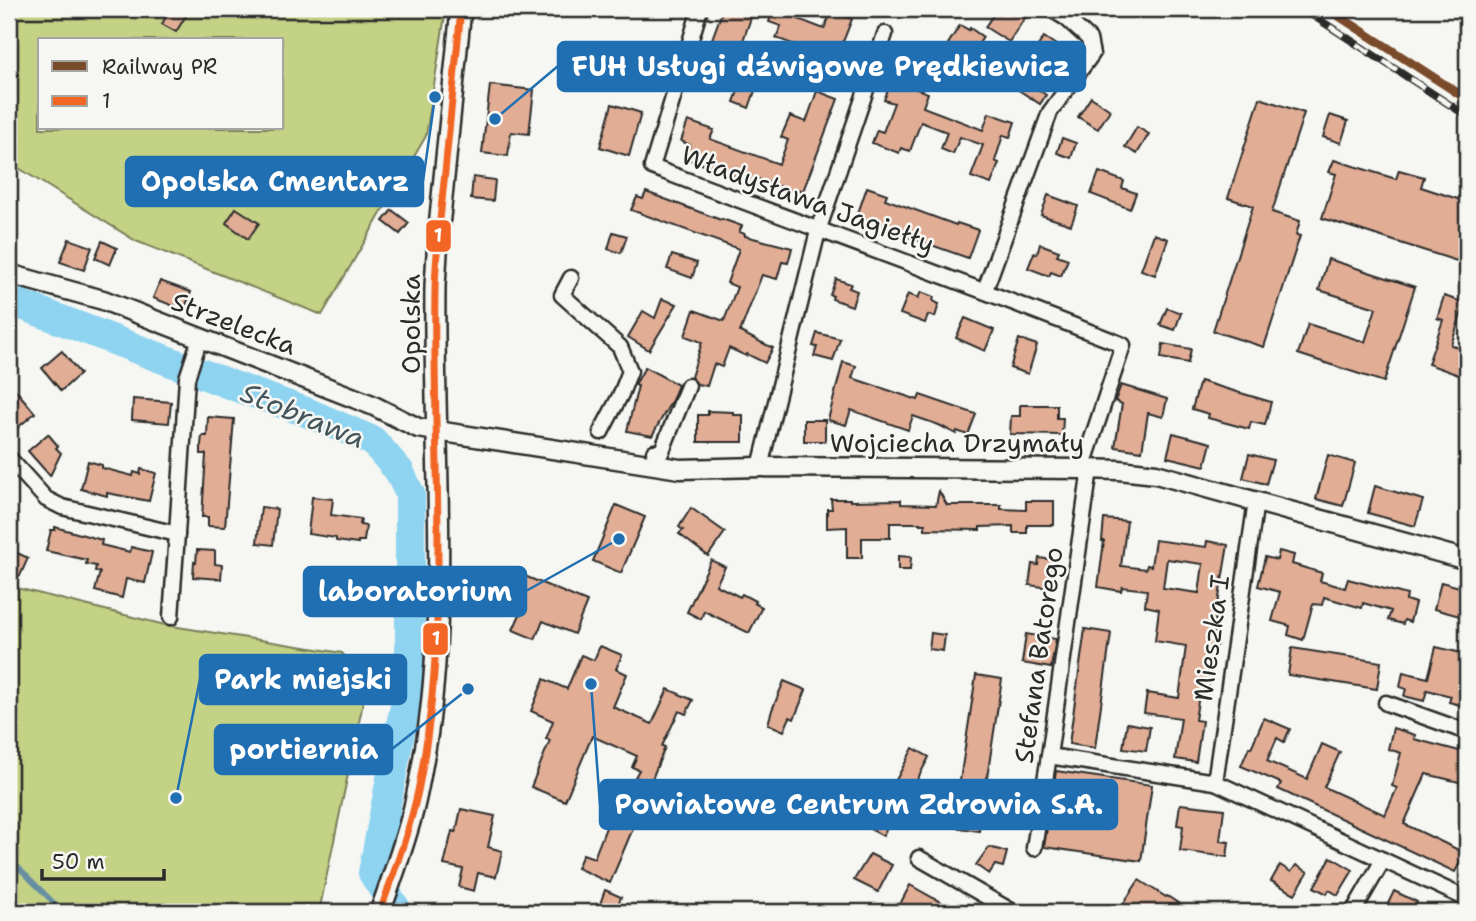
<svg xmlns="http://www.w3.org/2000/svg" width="1476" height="921" font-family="'Shantell Sans',sans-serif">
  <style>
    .green { fill: #c4d286; stroke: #787e58; stroke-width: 2; fill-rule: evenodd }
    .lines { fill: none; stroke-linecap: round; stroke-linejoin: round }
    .stream { stroke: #6690a1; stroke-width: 5 }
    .river { stroke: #8ed4f0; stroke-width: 30 }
    .building { fill: #e1ad95; stroke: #2b2b2b; stroke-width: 2; fill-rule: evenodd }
    .minor-casing { stroke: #2b2b2b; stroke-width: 19 }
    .tertiary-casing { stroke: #2b2b2b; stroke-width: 23 }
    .secondary-casing { stroke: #2b2b2b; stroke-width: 24 }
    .minor { stroke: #f6f6f2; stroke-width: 14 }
    .tertiary { stroke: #f6f6f2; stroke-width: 18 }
    .secondary { stroke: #f6f6f2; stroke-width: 19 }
    .rail-casing { stroke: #2b2b2b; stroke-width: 8 }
    .rail { stroke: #f6f6f2; stroke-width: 5; stroke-dasharray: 16; stroke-linecap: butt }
    .bus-1-casing { stroke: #f6f6f2; stroke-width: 12 }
    .bus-1 { stroke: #f26522; stroke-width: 7 }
    .rail-1-casing { stroke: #f6f6f2; stroke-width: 14 }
    .rail-1 { stroke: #7a4b2a; stroke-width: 9 }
    .labels { text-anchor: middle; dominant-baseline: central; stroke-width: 5; stroke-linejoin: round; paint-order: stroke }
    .street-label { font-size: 26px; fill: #2b2b2b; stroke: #f6f6f2 }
    .water-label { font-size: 28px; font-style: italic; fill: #44555c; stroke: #f6f6f2 }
    .leader { fill: none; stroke: #1f6fb2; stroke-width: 2.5 }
    .callout-dot { fill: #1f6fb2; stroke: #f6f6f2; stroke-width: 2.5 }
    .callout { fill: #1f6fb2; stroke: #1f6fb2; stroke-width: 2.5 }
    .callout-label { font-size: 28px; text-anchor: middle; font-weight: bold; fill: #fff }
    .line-badge { stroke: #f6f6f2; stroke-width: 2.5 }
    .badge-label { font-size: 19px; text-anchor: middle; font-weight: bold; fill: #fff }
  </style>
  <rect width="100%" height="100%" fill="#f6f6f2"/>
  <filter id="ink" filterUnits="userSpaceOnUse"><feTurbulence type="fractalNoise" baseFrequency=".0143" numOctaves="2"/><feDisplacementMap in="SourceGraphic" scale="14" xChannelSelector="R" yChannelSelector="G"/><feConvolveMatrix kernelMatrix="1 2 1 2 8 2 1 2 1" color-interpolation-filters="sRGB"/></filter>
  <g filter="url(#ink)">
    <g class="green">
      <path d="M9,9H446L426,136L322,315L136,241L9,162ZM40,40H282V128H40Z"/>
      <polygon points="9,586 165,625 342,653 367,684 319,912 9,912"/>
    </g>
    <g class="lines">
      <polyline class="stream" points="12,861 63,912"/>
      <polyline class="river" points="9,300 234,386 306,412 373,441 399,471 410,494 410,679 373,873 398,912"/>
    </g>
    <g class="building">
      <polygon points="170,9 190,9 176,32 162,24"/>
      <polygon points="723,9 747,9 745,13 752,15 739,52 734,51 721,88 701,81 716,40 712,39"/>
      <polygon points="774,9 787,9 785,14 824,29 832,9 847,9 844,16 852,19 839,52 841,52 829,83 809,75 817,53 776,38 781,26 769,22"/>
      <polygon points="997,9 1014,9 1026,16 1009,42 985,27"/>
      <polygon points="960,25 969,30 970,28 983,37 970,58 948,44"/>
      <polygon points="1044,37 1056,45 1052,51 1059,55 1047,73 1028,61"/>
      <polygon points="1004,66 1046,95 1040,104 997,76"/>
      <polygon points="892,80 928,93 923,107 983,130 989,113 1015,122 1010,137 1003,135 995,161 999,163 991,184 971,177 983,145 960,137 953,154 941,149 947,132 921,122 910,151 901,148 899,153 872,143 877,130 883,132 894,103 884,100"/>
      <polygon points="741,83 756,88 749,108 734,102"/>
      <polygon points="490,85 534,90 529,134 511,132 508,156 482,153"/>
      <polygon points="817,91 838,99 803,191 799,190 797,193 758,179 756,184 685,158 690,145 681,141 688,121 714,130 710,139 779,164 788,140 781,137 790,116 806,122"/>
      <polygon points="1091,97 1110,110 1098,129 1078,117"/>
      <polygon points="1260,98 1304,113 1272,212 1300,221 1296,235 1300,236 1264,347 1213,331 1253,206 1228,198"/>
      <polygon points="612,104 641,113 629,156 600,147"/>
      <polygon points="1330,115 1348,121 1341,143 1323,137"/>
      <polygon points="1137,127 1149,134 1137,154 1125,147"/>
      <polygon points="1062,138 1076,143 1071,158 1057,153"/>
      <polygon points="1334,160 1396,179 1399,170 1424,177 1421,187 1467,202 1467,229 1457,261 1322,218 1336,174 1329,172"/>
      <polygon points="1099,172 1124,181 1122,188 1136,193 1130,209 1091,194"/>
      <polygon points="473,177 495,180 493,201 471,199"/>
      <polygon points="867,187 887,194 885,199 956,225 957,223 978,230 968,258 897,233 898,230 857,216"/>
      <polygon points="646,192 721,220 722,219 742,226 739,232 745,234 745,236 792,248 788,263 782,262 777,279 762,275 740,332 773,348 765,363 747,354 746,356 729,348 722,367 714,364 707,386 697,384 691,377 702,342 685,336 694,310 724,321 737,287 727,283 739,249 631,210 637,197 643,199"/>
      <polygon points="1048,195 1078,206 1071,225 1041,215"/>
      <polygon points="236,208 259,223 248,239 226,223"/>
      <polygon points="392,210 409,223 400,234 383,221"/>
      <polygon points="613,232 627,236 621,253 608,249"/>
      <polygon points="1154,234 1168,239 1155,275 1141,270"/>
      <polygon points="69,239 92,247 84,270 60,262"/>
      <polygon points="102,241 117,248 110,265 95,258"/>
      <polygon points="1040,244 1059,251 1057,255 1068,259 1061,276 1051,272 1049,276 1028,268 1034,253 1037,254"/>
      <polygon points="672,255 697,263 692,278 667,269"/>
      <polygon points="1328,259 1415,287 1384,382 1298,354 1308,324 1365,342 1376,308 1319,290"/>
      <polygon points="836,279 851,284 849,288 857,291 852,306 832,299 833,296 830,295"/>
      <polygon points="160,281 191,292 184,310 153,298"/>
      <polygon points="921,292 934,297 933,301 939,304 935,317 928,315 925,323 900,314 908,294 918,298"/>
      <polygon points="1444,296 1465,303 1451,345 1467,351 1467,378 1428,364 1443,320 1437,318"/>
      <polygon points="662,299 677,304 649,350 628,337 643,311 655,318"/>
      <polygon points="1167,308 1181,313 1175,330 1160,325"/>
      <polygon points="965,318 994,330 985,351 956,338"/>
      <polygon points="817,333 840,339 833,361 814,356 817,347 813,346"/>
      <polygon points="1019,339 1037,345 1028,374 1010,368"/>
      <polygon points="1163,344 1191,349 1188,363 1161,358"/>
      <polygon points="62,351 80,374 61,391 42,368"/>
      <polygon points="843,362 856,366 852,378 918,400 920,395 976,414 968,435 957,431 956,434 939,425 913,416 908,430 851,410 846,425 828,420"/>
      <polygon points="645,367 678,385 672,400 652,436 627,431 638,386 635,385"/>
      <polygon points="1200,381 1271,402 1265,425 1251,422 1249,429 1208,418 1209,414 1192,409"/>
      <polygon points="9,382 35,413 9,435"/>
      <polygon points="1121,385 1167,399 1163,417 1148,413 1142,451 1115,447 1122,404 1115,401"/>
      <polygon points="133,399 171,402 169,423 132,420"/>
      <polygon points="1020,405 1057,405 1057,418 1063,418 1062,435 1010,434 1011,416 1020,416"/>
      <polygon points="708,411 733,412 733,415 743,415 743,442 698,442 698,415 708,415"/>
      <polygon points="208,417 234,419 225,527 208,526 208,517 202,517 206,454 201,454 201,445 202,436 207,436"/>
      <rect x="804" y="420" width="21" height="21"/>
      <polygon points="1173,433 1211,443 1205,466 1167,457"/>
      <polygon points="48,434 58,446 56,448 61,453 50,476 28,451"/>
      <polygon points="1249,454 1273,460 1266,484 1243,478"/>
      <polygon points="1328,455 1355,463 1343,506 1316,499"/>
      <polygon points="88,461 102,465 102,468 133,476 134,472 140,474 141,469 156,473 149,501 107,493 107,496 81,489"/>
      <polygon points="1375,486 1423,500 1415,526 1368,513"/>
      <polygon points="939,491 947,505 1001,505 1001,509 1026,510 1026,501 1054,501 1054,525 1027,525 1027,533 1013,533 1013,526 980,527 980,530 925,529 925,524 920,524 920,523 890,523 890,538 862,538 862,558 847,558 847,527 827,528 827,509 832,509 831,499 850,499 850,501 901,500 901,504 936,505"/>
      <polygon points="312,497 333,499 331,515 361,519 360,525 366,526 364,541 358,541 358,544 336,541 336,538 308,534"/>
      <polygon points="616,505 645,517 621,573 593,561"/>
      <polygon points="261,507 277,509 273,545 257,543"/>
      <polygon points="691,508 725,532 708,556 679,534 683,530 679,527"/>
      <path d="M1104,519L1127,521L1121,566L1146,569L1147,565L1151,566L1155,540L1206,547L1207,541L1228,545L1213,633H1218L1216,646H1214L1207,696L1199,695L1195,720L1202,721L1196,762L1175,759L1181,718L1144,713L1147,693L1179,698L1186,646L1155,641L1159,609L1145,606L1147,590L1122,587L1121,591L1098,587L1104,541H1102ZM1167,559L1203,564L1199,593L1163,588Z"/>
      <polygon points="55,527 102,540 101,545 130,552 131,547 152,552 145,583 126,579 122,598 95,591 100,572 95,571 96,566 86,564 87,560 46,551 51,530 55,530"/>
      <polygon points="9,549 28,558 20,576 9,571"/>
      <polygon points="197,550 215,551 215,564 222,565 221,579 193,577 194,562 196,563"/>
      <polygon points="1279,551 1294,555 1292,564 1322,573 1320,581 1345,588 1348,579 1407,595 1406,600 1415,603 1410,622 1404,620 1403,624 1388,620 1391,611 1363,603 1362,608 1324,597 1322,605 1313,604 1303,640 1288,635 1290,626 1272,621 1280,592 1258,586 1265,557 1277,560"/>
      <polygon points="898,556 911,557 910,570 898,570"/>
      <polygon points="1039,558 1054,560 1050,588 1029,585 1032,564 1038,565"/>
      <polygon points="711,560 725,567 716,585 740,597 742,594 755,601 754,603 762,607 749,633 704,611 701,619 687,612"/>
      <polygon points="508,569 587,602 574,634 543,621 535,639 513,630 521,612 495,601"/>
      <polygon points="1441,582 1467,589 1467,618 1434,609"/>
      <polygon points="1085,629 1111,633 1095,748 1069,744"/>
      <polygon points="931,633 945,635 943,651 929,649"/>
      <polygon points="1026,634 1056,639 1051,668 1022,663"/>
      <polygon points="600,646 622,655 616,669 627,674 613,707 652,724 668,689 693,700 686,714 679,711 662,746 665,747 650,784 635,777 639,770 632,767 637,756 592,736 565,801 531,787 550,740 546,739 553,721 531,711 544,679 567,689 581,655 594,660"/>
      <polygon points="1436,647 1466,654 1459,682 1467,684 1467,707 1449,702 1451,696 1427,690 1424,701 1404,696 1406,689 1400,687 1403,672 1428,678"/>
      <polygon points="1292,648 1381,662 1377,689 1288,675"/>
      <polygon points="976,675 1002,679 979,831 953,827"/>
      <polygon points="784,681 806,690 794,719 790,717 784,731 768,724 772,710"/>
      <polygon points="1264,718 1290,729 1284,742 1277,738 1267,761 1307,779 1322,744 1340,752 1324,787 1385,815 1397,788 1392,786 1401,753 1388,749 1393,728 1415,735 1414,739 1467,753 1467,784 1426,774 1404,824 1465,853 1455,872 1278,789 1281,783 1241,766 1249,747 1251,748"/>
      <polygon points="1127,723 1150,727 1146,751 1123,748"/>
      <polygon points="913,748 929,757 895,822 891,820 883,836 870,829"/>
      <polygon points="1056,771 1152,785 1141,861 1044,847"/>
      <polygon points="1180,804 1224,809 1220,841 1229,842 1227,857 1180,851 1183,826 1177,825"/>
      <polygon points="461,809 495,816 488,847 502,851 496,877 478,873 474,891 459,887 463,869 444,865 452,831 456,832"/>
      <polygon points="612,812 636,821 610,883 577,868 583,854 594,858"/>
      <polygon points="989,847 1007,852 1003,867 995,865 989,874 976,865"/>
      <polygon points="870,854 892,865 878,892 854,880"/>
      <polygon points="1331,857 1353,870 1338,895 1329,890 1327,894 1314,887"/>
      <polygon points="1280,865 1291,872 1296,865 1308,872 1295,894 1271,881"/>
      <polygon points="1139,880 1166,897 1167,896 1192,912 1135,912 1123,904"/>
      <polygon points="910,885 937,900 960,912 911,912 899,906"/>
      <polygon points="605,890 621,897 616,911 600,904"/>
      <polygon points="1394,891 1417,902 1412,912 1384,912"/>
    </g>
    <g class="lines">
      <g class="minor-casing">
        <g id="minor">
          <path d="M700,9L652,167C809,227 967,283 1123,345L1082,469"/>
          <polyline points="571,278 562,295 620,347 630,371 621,394 601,432"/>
          <polyline points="985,290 1050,112 1092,54 1089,39 1066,18 1051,9"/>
          <polyline points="654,452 661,453 688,386"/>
          <polyline points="9,458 46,499 62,507 177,534 187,378 200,338"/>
          <polyline points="760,467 818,231 885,34"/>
          <polyline points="171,617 177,534"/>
          <polyline points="1386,703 1467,732"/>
          <polyline points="1049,756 1215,782 1467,899"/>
          <polyline points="1215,782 1256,501"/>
          <polyline points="1034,848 1049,756 1090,469"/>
          <polyline points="919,858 1013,912"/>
          <polyline points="1353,912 1383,860"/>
        </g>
      </g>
      <g class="tertiary-casing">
        <polyline id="tertiary" points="9,274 103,300 372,405 418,428 680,469 760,467 1082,469 1119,470 1156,474 1467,560"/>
      </g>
      <g class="secondary-casing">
        <path id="secondary" d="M380,912C392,879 404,846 413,811C419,787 423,762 427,738C449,588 433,437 435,286L438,237L461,9"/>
      </g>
      <use href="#minor" class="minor"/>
      <use href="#tertiary" class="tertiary"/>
      <use href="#secondary" class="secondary"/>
      <g class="rail-casing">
        <polyline id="rail" points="1303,9 1467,116"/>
      </g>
      <use href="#rail" class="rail"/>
      <g class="bus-1-casing">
        <path id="bus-1" d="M380,912C394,872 409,832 418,791C452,625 432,456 435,289C436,250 441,211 445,172C450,118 456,63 461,9"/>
      </g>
      <use href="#bus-1" class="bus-1"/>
      <g class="rail-1-casing">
        <polyline id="rail-1" points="1328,9 1467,99"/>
      </g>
      <use href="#rail-1" class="rail-1"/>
    </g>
  </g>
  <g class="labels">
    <g class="street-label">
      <text transform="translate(808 199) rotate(20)">Władysława Jagiełły</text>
      <text transform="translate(234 323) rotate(21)">Strzelecka</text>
      <text transform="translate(410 324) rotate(-90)">Opolska</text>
      <text x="957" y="442">Wojciecha Drzymały</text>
      <text transform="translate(1211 638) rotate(-82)">Mieszka I</text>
      <text transform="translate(1038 655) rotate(-82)">Stefana Batorego</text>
    </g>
    <g class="water-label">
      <text transform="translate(303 415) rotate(22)">Stobrawa</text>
    </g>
  </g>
  <path class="leader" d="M495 119L558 66M435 97L423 181M619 539L526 591M176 798L200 679M468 689L392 749M591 684L600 805"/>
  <g class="callout-dot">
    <circle cx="495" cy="119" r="7"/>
    <circle cx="435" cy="97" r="7"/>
    <circle cx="619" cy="539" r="7"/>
    <circle cx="176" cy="798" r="7"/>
    <circle cx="468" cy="689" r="7"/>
    <circle cx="591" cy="684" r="7"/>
  </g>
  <g class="callout">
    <rect x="558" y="42" width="527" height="49" rx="7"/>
    <rect x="126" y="157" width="297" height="49" rx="7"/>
    <rect x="304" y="567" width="222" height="49" rx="7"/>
    <rect x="200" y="655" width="206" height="49" rx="7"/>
    <rect x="215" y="725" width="177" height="49" rx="7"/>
    <rect x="600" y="780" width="517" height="49" rx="7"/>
  </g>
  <g class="callout-label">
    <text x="821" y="76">FUH Usługi dźwigowe Prędkiewicz</text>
    <text x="275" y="191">Opolska Cmentarz</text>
    <text x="415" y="601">laboratorium</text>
    <text x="303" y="689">Park miejski</text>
    <text x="304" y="759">portiernia</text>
    <text x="859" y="814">Powiatowe Centrum Zdrowia S.A.</text>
  </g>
  <g class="line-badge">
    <rect x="425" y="219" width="27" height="34" rx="7" fill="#f26522"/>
    <rect x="422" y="622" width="27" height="34" rx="7" fill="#f26522"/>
  </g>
  <g class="badge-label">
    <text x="438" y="242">1</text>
    <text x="436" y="645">1</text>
  </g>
  <rect width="1476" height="921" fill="none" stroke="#f6f6f2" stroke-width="35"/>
  <rect x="18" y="18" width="1441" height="886" fill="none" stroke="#2b2b2b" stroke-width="2.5" filter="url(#ink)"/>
  <rect x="38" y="38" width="245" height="91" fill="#f6f6f2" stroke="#a5a5a2" stroke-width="2"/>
  <rect x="52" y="61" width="35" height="10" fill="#7a4b2a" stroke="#a5a5a2" stroke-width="2"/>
  <text x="102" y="74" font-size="21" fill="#2b2b2b">Railway PR</text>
  <rect x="52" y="96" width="35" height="10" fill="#f26522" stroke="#a5a5a2" stroke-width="2"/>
  <text x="102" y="108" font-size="21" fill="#2b2b2b">1</text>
  <path d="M42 869v10h122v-10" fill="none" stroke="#2b2b2b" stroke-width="3.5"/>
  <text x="52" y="869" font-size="21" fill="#2b2b2b" stroke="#f6f6f2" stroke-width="5" paint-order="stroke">50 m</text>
</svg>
